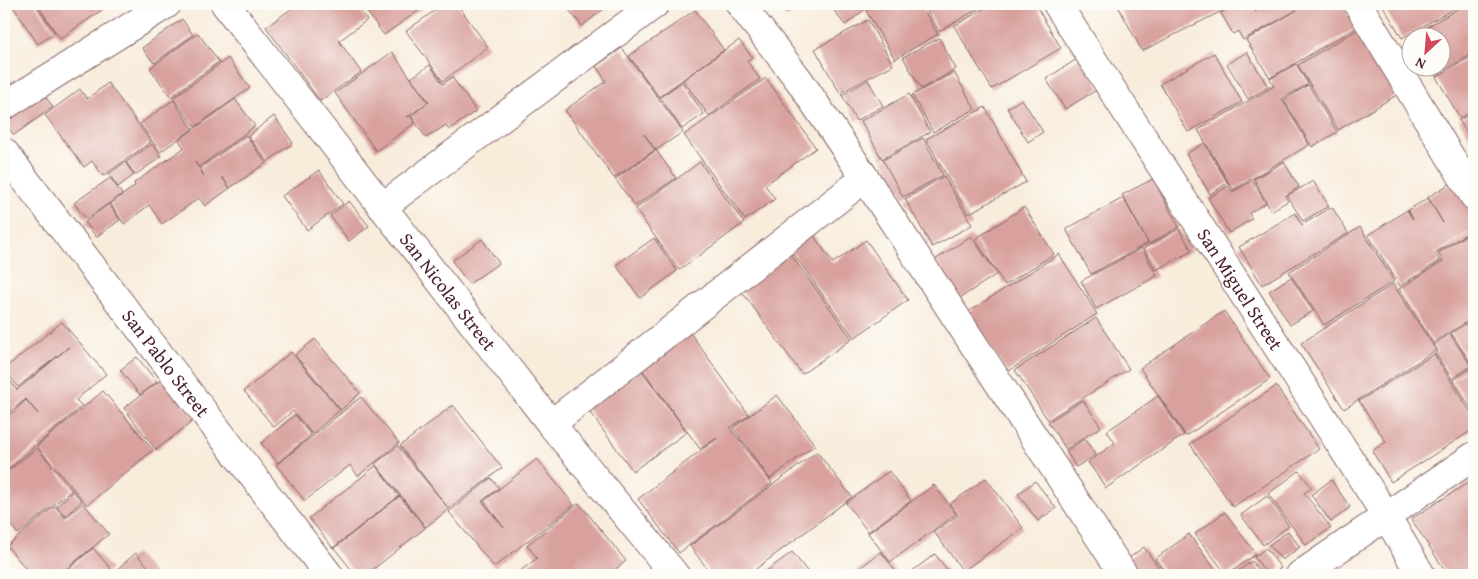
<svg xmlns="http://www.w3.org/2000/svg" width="1478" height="579" font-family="'Gentium Book Plus',serif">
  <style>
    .building { fill: #d8a19d }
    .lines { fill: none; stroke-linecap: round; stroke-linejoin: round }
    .minor-casing { stroke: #876769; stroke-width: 30 }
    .minor { stroke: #fff; stroke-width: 28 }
    .labels { text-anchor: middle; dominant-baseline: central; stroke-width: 4.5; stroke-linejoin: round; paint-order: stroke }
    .street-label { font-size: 19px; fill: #4a1f2b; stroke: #fdfcf7 }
  </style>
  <rect width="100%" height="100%" fill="#fdfcf7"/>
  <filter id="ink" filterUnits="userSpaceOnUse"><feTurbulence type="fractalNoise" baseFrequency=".02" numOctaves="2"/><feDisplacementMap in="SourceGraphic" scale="10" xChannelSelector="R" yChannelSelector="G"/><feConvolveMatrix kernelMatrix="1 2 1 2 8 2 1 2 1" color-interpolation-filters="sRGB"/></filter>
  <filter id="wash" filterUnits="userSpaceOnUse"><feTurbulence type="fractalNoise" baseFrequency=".0096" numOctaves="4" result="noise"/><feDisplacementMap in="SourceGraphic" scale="20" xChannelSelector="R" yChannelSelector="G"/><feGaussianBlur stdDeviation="1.12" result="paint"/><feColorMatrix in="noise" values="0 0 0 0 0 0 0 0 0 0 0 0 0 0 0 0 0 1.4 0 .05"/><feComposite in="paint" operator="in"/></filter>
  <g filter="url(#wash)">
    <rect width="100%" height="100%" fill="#f8ecdb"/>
    <g id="blocks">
      <g class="building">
        <polygon points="14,4 35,4 55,33 38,44 12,5"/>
        <polygon points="37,4 108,4 109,5 60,39"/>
        <polygon points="298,4 355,4 367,20 339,41 361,72 320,101 266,27"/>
        <polygon points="361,4 428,4 384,35"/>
        <polygon points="444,4 457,4 488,47 443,81 406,31"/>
        <polygon points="564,4 610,4 582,26"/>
        <polygon points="778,4 798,4 786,14"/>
        <polygon points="829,4 872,4 845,25"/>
        <polygon points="878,4 920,4 938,34 895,59 866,11"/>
        <polygon points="923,4 987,4 939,31"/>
        <polygon points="992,4 1035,4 1061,48 992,89 954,26"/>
        <polygon points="1117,4 1221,4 1224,10 1142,51"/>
        <polygon points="1238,4 1251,4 1256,12 1254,7 1260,4 1299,4 1302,8 1308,4 1342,4 1356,28 1270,78 1246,40 1297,10 1243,40 1238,31 1233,34 1221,13"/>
        <polygon points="1382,4 1462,4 1402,38"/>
        <polygon points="1466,4 1474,4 1474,53 1434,76 1429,68 1440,68 1440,38 1417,38 1415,34"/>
        <polygon points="695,10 724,50 659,97 629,56"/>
        <polygon points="182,19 193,35 154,63 142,48"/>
        <polygon points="868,20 893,65 840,93 815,49"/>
        <polygon points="1360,28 1400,93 1338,130 1298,65"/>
        <polygon points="198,33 219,62 171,97 150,68"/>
        <polygon points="939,38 956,69 921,89 903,57"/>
        <polygon points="739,40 752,57 747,61 760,79 709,116 683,80"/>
        <polygon points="622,48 683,132 656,150 644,134 655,150 614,178 565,110 606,81 596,66"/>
        <polygon points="392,52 428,102 407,117 410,116 415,123 376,151 335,93"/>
        <polygon points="1247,52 1268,87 1248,99 1227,64"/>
        <polygon points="1214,53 1242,102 1188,132 1160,84"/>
        <polygon points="1474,55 1474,110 1460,118 1436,77"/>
        <polygon points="1080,57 1100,88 1065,109 1046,79"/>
        <polygon points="228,58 250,88 195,127 173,98"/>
        <polygon points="1296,64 1308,84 1282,99 1309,145 1233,190 1198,130 1274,86 1270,79"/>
        <polygon points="430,65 443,84 452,77 476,111 449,130 446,125 426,138 411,116 429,102 411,78"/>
        <polygon points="954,72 975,109 933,132 912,95"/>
        <polygon points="766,78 816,148 765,185 775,199 745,220 684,135"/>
        <polygon points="868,80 883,106 856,121 842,95"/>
        <polygon points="682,82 704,114 682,129 660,97"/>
        <polygon points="108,83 151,142 103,176 92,161 84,167 45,115 80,89 87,99"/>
        <polygon points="1308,85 1337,132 1312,147 1284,100"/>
        <polygon points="39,88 53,107 14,135 4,122 4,113"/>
        <polygon points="909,94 930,132 882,159 861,121"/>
        <polygon points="235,99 255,126 199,167 194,161 204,176 200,168 246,135 266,163 230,188 222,177 230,188 205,206 199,198 162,224 149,205 124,224 110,204 135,186 134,183 184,148 179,140"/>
        <polygon points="1022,99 1043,132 1028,142 1007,108"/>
        <polygon points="173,100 193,129 160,152 140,124"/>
        <polygon points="985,107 1026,182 968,214 926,139"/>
        <polygon points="1474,112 1474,139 1472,141 1459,120"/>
        <polygon points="274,116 293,143 267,162 248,136"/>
        <polygon points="923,138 943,175 903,197 883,160"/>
        <polygon points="1204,143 1228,183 1210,194 1186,154"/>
        <polygon points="152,144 161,157 135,175 126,162"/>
        <polygon points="656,150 676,178 635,206 615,179"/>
        <polygon points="125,162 134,175 118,187 109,174"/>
        <polygon points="700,162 744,223 679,270 635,209"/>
        <polygon points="1284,162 1299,187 1285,196 1288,201 1271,211 1254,179"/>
        <polygon points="319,170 343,204 307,230 282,196"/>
        <polygon points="944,176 972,225 932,247 905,199"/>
        <polygon points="110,178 122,194 86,219 74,203"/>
        <polygon points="1153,179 1179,227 1149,244 1122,195"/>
        <polygon points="1456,180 1474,209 1474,229 1435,253 1440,261 1400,286 1368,235 1407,210 1413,219 1408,210 1428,198 1443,223 1428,197"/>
        <polygon points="1252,181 1266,203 1249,213 1252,219 1229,233 1208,198 1228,186 1232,192"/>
        <polygon points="1313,181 1329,206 1303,221 1287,196"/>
        <polygon points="1123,198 1148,243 1091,274 1066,229"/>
        <polygon points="349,201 369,226 349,241 330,216"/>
        <polygon points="109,204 120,220 96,237 85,222"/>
        <polygon points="1024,207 1054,254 1005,285 975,239"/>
        <polygon points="1332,207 1348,233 1262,285 1239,247 1295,213 1302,225"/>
        <polygon points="1360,227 1394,281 1324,325 1289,272"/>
        <polygon points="1179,229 1192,251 1156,270 1144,248"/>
        <polygon points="1474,230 1474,317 1433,343 1399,289 1443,261 1438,253"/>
        <polygon points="812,233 833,263 866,240 908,300 854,338 790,249"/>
        <polygon points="971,236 997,274 960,298 935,260"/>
        <polygon points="654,238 677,271 640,298 616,265"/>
        <polygon points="482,239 499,263 469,284 452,261"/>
        <polygon points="1142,248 1157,276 1096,309 1081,281"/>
        <polygon points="787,249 852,339 802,374 737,285"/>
        <polygon points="1059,254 1097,314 1007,372 968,312"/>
        <polygon points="1291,277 1313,311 1290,325 1269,291"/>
        <polygon points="1393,284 1436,350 1344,409 1301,343"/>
        <polygon points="1224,311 1270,379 1186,436 1140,368"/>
        <polygon points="1096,318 1129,369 1048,420 1015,370"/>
        <polygon points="1474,319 1474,364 1472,365 1451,333"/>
        <polygon points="62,322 106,374 76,400 82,406 4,473 4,406 11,414 26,400 38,414 26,399 10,412 4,404 4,388 11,382 17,390 69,347 18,387 4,369"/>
        <polygon points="686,327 749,415 730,428 772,483 679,553 638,499 717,438 700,449 637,362"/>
        <polygon points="1450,334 1471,366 1452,379 1435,353 1438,351 1433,345"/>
        <polygon points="315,339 360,393 341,410 295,355"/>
        <polygon points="291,352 340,410 312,434 293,411 274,427 244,391"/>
        <polygon points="1434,354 1474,417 1474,429 1391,482 1372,451 1386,442 1359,401"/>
        <polygon points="137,357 157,382 140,395 120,370"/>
        <polygon points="637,364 687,432 633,471 583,403"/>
        <polygon points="1474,366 1474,413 1453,380"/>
        <polygon points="163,378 195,419 156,450 124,408"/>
        <polygon points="1276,386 1319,449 1233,507 1190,444"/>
        <polygon points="103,391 153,450 87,505 37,446"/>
        <polygon points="777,395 815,445 770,479 733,428"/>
        <polygon points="1158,396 1184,435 1106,488 1088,462 1115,443 1107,431"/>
        <polygon points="361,397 399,443 358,476 350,465 305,501 276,465"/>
        <polygon points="1083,400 1101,427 1066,449 1048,422"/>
        <polygon points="453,405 502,468 449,509 400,446"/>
        <polygon points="295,415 311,435 278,463 261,443"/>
        <polygon points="1085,439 1095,455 1076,467 1066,451"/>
        <polygon points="398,446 449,509 426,527 375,464"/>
        <polygon points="37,448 72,490 18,534 4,517 4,474"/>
        <polygon points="817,452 852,497 748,575 712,575 690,546"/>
        <polygon points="537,459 574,505 494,567 449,512 491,478 499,488 482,501 504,528 484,501"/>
        <polygon points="376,466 399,496 333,548 309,518"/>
        <polygon points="889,471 911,501 868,532 846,503"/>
        <polygon points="1299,471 1312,488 1304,493 1331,528 1306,545 1268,494"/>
        <polygon points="986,478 1023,528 963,571 934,532 958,515 950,504"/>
        <polygon points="1474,479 1474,575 1448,575 1411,519"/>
        <polygon points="1331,480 1350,507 1331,522 1311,495"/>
        <polygon points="1035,481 1056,508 1038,521 1018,494"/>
        <polygon points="934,485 956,514 890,562 868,533"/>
        <polygon points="73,491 82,501 65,516 57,506"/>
        <polygon points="400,496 425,528 366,575 356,575 334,548"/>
        <polygon points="1267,496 1289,526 1263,545 1241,515"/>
        <polygon points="83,503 109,534 59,575 31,575 7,546 55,506 65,518"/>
        <polygon points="579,503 626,561 608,575 515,575 537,558 527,545"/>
        <polygon points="1225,512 1256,554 1227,575 1195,534"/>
        <polygon points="1288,531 1300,547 1282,560 1269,545"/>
        <polygon points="1189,534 1219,575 1167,575 1155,559"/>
        <polygon points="1144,547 1161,571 1154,575 1136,575 1125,561"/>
        <polygon points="93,548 111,569 104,575 61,575"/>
        <polygon points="1266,548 1281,568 1271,575 1268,575 1254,557"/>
        <polygon points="792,552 810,575 761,575"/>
        <polygon points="881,552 899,575 850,575"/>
        <polygon points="136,553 155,575 110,575"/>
        <polygon points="935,554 951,575 907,575"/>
        <polygon points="1252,561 1262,575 1233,575"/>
      </g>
    </g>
  </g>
  <g filter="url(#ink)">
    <use href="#blocks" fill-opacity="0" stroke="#876769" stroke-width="1"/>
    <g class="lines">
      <g class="minor-casing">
        <g id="minor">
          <path id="s1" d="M225,4L551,424L675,575"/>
          <polyline points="740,4 799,80 865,178 1124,575"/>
          <path id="s2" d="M1057,4L1387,517L1421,575"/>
          <polyline points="1358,4 1474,196"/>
          <polyline points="4,106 167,4"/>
          <path id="s3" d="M4,152L329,575"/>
          <polyline points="382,207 655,4"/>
          <polyline points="551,424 865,178"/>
          <polyline points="1300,575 1474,456"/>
        </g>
      </g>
      <use href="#minor" class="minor"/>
    </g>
  </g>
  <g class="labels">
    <g class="street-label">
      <text stroke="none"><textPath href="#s2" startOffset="339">San Miguel Street</textPath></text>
      <text stroke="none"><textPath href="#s1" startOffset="364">San Nicolas Street</textPath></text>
      <text stroke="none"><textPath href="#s3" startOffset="266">San Pablo Street</textPath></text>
    </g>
  </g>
  <rect width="1478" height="579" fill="none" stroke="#fdfcf7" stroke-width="20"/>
  <g transform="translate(1426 52) rotate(206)"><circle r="24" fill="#fdfcf7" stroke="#b5a4a5"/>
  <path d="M0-4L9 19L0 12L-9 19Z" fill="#d1495b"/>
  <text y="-8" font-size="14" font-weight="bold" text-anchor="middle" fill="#4a1f2b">N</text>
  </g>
</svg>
